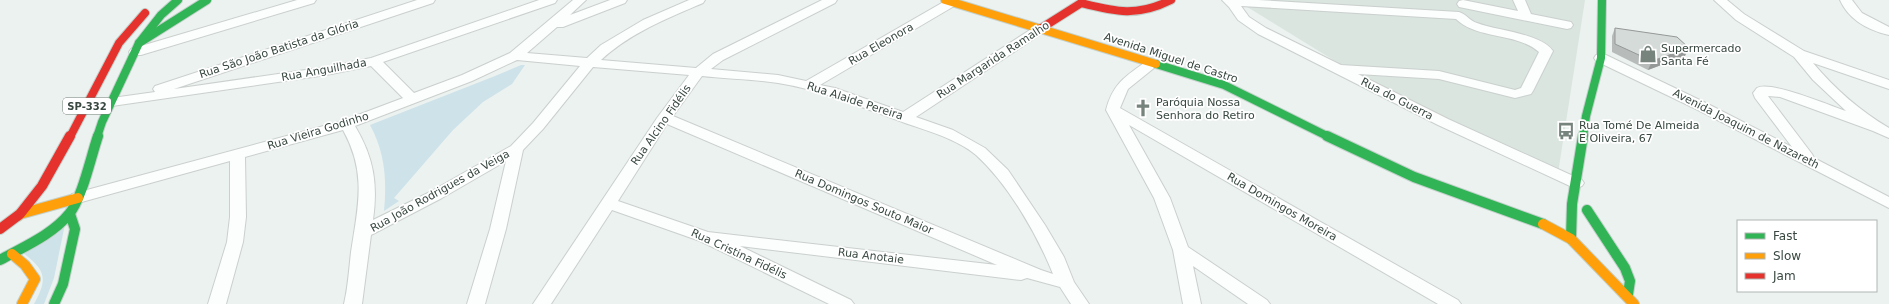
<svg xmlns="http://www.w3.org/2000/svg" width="1889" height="304" font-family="'DejaVu Sans',sans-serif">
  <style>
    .residential { fill: #dae5e0 }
    .education { fill: #dcece5 }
    .green { fill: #cee2ea }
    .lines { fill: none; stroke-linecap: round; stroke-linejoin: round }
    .street-casing { stroke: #cad0cd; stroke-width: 2 }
    .fast-far1-casing { stroke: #c3d0cb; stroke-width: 10 }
    .fast-casing { stroke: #c3d0cb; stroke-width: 12 }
    .slow-far1-casing { stroke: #c3d0cb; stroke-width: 10 }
    .slow-casing { stroke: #c3d0cb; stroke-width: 12 }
    .jam-far1-casing { stroke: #c3d0cb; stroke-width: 10 }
    .jam-casing { stroke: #c3d0cb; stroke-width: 12 }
    .street { fill: #fcfdfd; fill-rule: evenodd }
    .fast-far1 { stroke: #30b455; stroke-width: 8 }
    .fast { stroke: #30b455; stroke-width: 10 }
    .slow-far1 { stroke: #ff9f0a; stroke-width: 8 }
    .slow { stroke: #ff9f0a; stroke-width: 10 }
    .jam-far1 { stroke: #e5322d; stroke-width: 8 }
    .jam { stroke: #e5322d; stroke-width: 10 }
    .wall { fill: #b7bcba }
    .shaded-wall { fill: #959997 }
    .building { fill: #d5dbd8; stroke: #959997 }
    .labels { text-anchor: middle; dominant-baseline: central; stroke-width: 3.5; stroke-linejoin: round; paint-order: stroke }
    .shield { fill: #fff; stroke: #747f79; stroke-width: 1 }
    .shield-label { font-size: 10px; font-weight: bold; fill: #384840 }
    .street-label { font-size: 11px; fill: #384840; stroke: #fff }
    .poi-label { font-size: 11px; fill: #384840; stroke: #fff; text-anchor: start }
  </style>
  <rect width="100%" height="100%" fill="#ecf2ef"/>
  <polygon class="residential" points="1236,0 1585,0 1558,173 1382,90"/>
  <polygon class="education" points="1090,0 1158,0 1139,10"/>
  <g class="green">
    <path d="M521,65H525L512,84L483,102L453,130L394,198L399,201L384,211C387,181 385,152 370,125L495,76Z"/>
    <path d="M65,224L54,278L44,304H34C48,279 46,270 23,253Z"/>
  </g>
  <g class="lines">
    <g class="street-casing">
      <g id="street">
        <polygon points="297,0 316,0 314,3 141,55 131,55 129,52 131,49"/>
        <path d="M417,0H435L433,3L174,89L326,67L371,58L539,0H557L555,3L383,62L414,93L462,75L510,53L573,0H586L570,15L610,0H627L625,3L563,27H557L527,53L587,58L601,45L643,20L689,0H705L703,3C668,18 630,33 601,60L696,68L713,54L822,0H837L835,3L723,60L711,69L778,75L806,81L947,0H957L958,2L956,5L820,85L835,88L903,112L1036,26H1044L1046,29L1044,32L916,117L953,130L985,148L1008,170L1045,225L1064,257L1074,282L1089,304H1071L1060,287L1027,278L1021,280L740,246L851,300L854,304H829L700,241L612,210L551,304H533L657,118L689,75L593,67L543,129L523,150L506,229L485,304H467L490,229L506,161L442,198L371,235L362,304H344C348,287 349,270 351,252C358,206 367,173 343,130L245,157L246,217L243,242L226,304H208L227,242L230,217V161L78,203L72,202L70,198L72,194L342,121L403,98L371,66L326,75L112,106L107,105L105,102L107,99L112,98L155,92L153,89L155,86ZM517,60L580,66L533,123L511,146L430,192L373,220C378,184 374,158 355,126L472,81ZM702,76C727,79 753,79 778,83C822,90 863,108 905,123C928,131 957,139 976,155C1008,184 1037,234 1053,274L1041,270L673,116ZM667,124L997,265L708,232L618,201Z"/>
        <path d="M1222,0H1258L1459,12C1466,14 1470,21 1477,23C1498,31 1540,33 1553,51L1533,91L1531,94L1515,98L1439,79L1358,74L1448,119L1582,180L1584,183L1582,186L1576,188L1570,186L1438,125L1258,34L1238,20L1229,7ZM1241,6L1456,19C1478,40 1516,32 1539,52L1521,88L1515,90L1439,71L1341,65L1266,28L1249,17Z"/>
        <polygon points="1463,0 1518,11 1513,0 1525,0 1531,14 1571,22 1573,25 1571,28 1567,29 1459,7 1457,4 1459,1"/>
        <path d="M1714,0H1727L1744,14L1804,51L1889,80V89L1813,63C1835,89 1860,111 1889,128V138L1873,131L1780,97L1768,96L1812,154L1814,158L1889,197V208L1696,109L1596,61L1594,58L1596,55H1606L1706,103L1792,147L1755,98L1753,93C1754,92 1756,89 1757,88C1770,80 1831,106 1846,111L1813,80L1794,57L1736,20Z"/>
        <path d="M1840,0H1852L1862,13L1889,27V35C1868,30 1849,20 1840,0Z"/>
        <path d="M1152,60L1157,61L1159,64L1128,89L1120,108L1458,300L1461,304H1438L1129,125L1170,198L1188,247L1267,300L1270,304H1248L1193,266L1201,304H1183L1173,250L1154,198L1106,110C1113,83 1126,76 1147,61Z"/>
      </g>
    </g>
    <g class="fast-far1-casing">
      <g id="fast-far1">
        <polyline points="139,43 207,0"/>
        <polyline points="1156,64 1224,85 1329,137"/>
        <polyline points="97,137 102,122 139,43 161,15 178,0"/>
        <polyline points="1583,137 1586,116 1601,58 1602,0"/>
      </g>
    </g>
    <g class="fast-casing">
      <g id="fast">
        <polyline points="1327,136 1414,177 1543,224"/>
        <polyline points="1587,210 1625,268 1630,281 1628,294"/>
        <polyline points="1571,239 1572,204 1583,136"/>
        <path d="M0,260C23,247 52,235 69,214C82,199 91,156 98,136"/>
        <polyline points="54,304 63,284 75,229 70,214"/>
      </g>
    </g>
    <g class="slow-far1-casing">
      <polyline id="slow-far1" points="945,0 1156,64"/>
    </g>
    <g class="slow-casing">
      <g id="slow">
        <polyline points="18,216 20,214 78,198"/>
        <polyline points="1543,224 1571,239 1634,304"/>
        <polyline points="12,254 25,265 35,279 22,304"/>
      </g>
    </g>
    <g class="jam-far1-casing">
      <g id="jam-far1">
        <path d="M1040,29L1081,3C1116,12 1137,17 1171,0"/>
        <polyline points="70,137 119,43 145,13"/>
      </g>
    </g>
    <g class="jam-casing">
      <polyline id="jam" points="0,229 20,214 42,186 70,136"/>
    </g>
    <use href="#street" class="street"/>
    <use href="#fast-far1" class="fast-far1"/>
    <use href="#fast" class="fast"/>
    <use href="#slow-far1" class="slow-far1"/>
    <use href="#slow" class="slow"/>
    <use href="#jam-far1" class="jam-far1"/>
    <use href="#jam" class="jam"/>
  </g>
  <polygon class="wall" points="1615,28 1685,56 1648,70 1612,52 1612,36"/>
  <polygon class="shaded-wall" points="1689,48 1685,56 1648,70 1652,61"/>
  <polygon class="building" points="1615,28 1677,37 1689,48 1652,61 1615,44"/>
  <defs>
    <g id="shop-bare" transform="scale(1.38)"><path d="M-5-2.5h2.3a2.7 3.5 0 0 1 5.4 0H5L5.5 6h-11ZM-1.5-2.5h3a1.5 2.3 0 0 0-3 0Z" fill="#77847d" stroke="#fff" stroke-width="2.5" paint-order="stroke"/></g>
    <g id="church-bare" transform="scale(1.38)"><path d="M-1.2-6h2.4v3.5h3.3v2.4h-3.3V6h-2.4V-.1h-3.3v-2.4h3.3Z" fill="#77847d" stroke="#fff" stroke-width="2.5" paint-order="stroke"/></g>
    <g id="bus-bare" transform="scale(1.38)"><path d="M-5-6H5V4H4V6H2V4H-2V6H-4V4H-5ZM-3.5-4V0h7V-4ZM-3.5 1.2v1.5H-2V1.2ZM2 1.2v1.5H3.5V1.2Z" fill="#77847d" stroke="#fff" stroke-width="2.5" paint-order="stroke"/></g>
  </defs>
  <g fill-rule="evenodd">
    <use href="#shop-bare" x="1648" y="54"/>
    <use href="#church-bare" x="1143" y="108"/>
    <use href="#bus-bare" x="1566" y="131"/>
  </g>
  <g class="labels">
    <rect class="shield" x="63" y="98" width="48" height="16" rx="3"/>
    <g class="shield-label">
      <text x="87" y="106">SP-332</text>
    </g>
    <g class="street-label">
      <text transform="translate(881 44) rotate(-30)">Rua Eleonora</text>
      <text transform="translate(279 49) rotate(-18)">Rua São João Batista da Glória</text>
      <text transform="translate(1171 58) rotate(18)">Avenida Miguel de Castro</text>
      <text transform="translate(993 60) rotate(-33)">Rua Margarida Ramalho</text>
      <text transform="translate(324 70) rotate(-10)">Rua Anguilhada</text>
      <text transform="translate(1397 99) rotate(27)">Rua do Guerra</text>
      <text transform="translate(855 101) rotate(18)">Rua Alaide Pereira</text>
      <text transform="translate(661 125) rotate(-55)">Rua Alcino Fidélis</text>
      <text transform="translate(1746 129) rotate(27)">Avenida Joaquim de Nazareth</text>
      <text transform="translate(318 131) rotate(-17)">Rua Vieira Godinho</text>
      <text transform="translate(440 191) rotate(-29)">Rua João Rodrigues da Veiga</text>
      <text transform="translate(864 202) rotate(23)">Rua Domingos Souto Maior</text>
      <text transform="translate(1282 207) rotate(30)">Rua Domingos Moreira</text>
      <text transform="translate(739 254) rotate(25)">Rua Cristina Fidélis</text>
      <text transform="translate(871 256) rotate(7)">Rua Anotaie</text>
    </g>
    <g class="poi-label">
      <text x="1661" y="48">Supermercado<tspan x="1661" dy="13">Santa Fé</tspan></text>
      <text x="1156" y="102">Paróquia Nossa<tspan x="1156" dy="13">Senhora do Retiro</tspan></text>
      <text x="1579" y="125">Rua Tomé De Almeida<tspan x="1579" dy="13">E Oliveira, 67</tspan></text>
    </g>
  </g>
  <rect x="1737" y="220" width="140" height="72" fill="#ffffff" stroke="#afb6b3"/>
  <rect x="1745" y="233" width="20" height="6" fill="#30b455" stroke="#afb6b3"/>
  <text x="1773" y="240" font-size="12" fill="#384840">Fast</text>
  <rect x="1745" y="253" width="20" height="6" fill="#ff9f0a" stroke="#afb6b3"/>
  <text x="1773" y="260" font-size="12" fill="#384840">Slow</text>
  <rect x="1745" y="273" width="20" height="6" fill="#e5322d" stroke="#afb6b3"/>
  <text x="1773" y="280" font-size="12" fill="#384840">Jam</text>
</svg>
